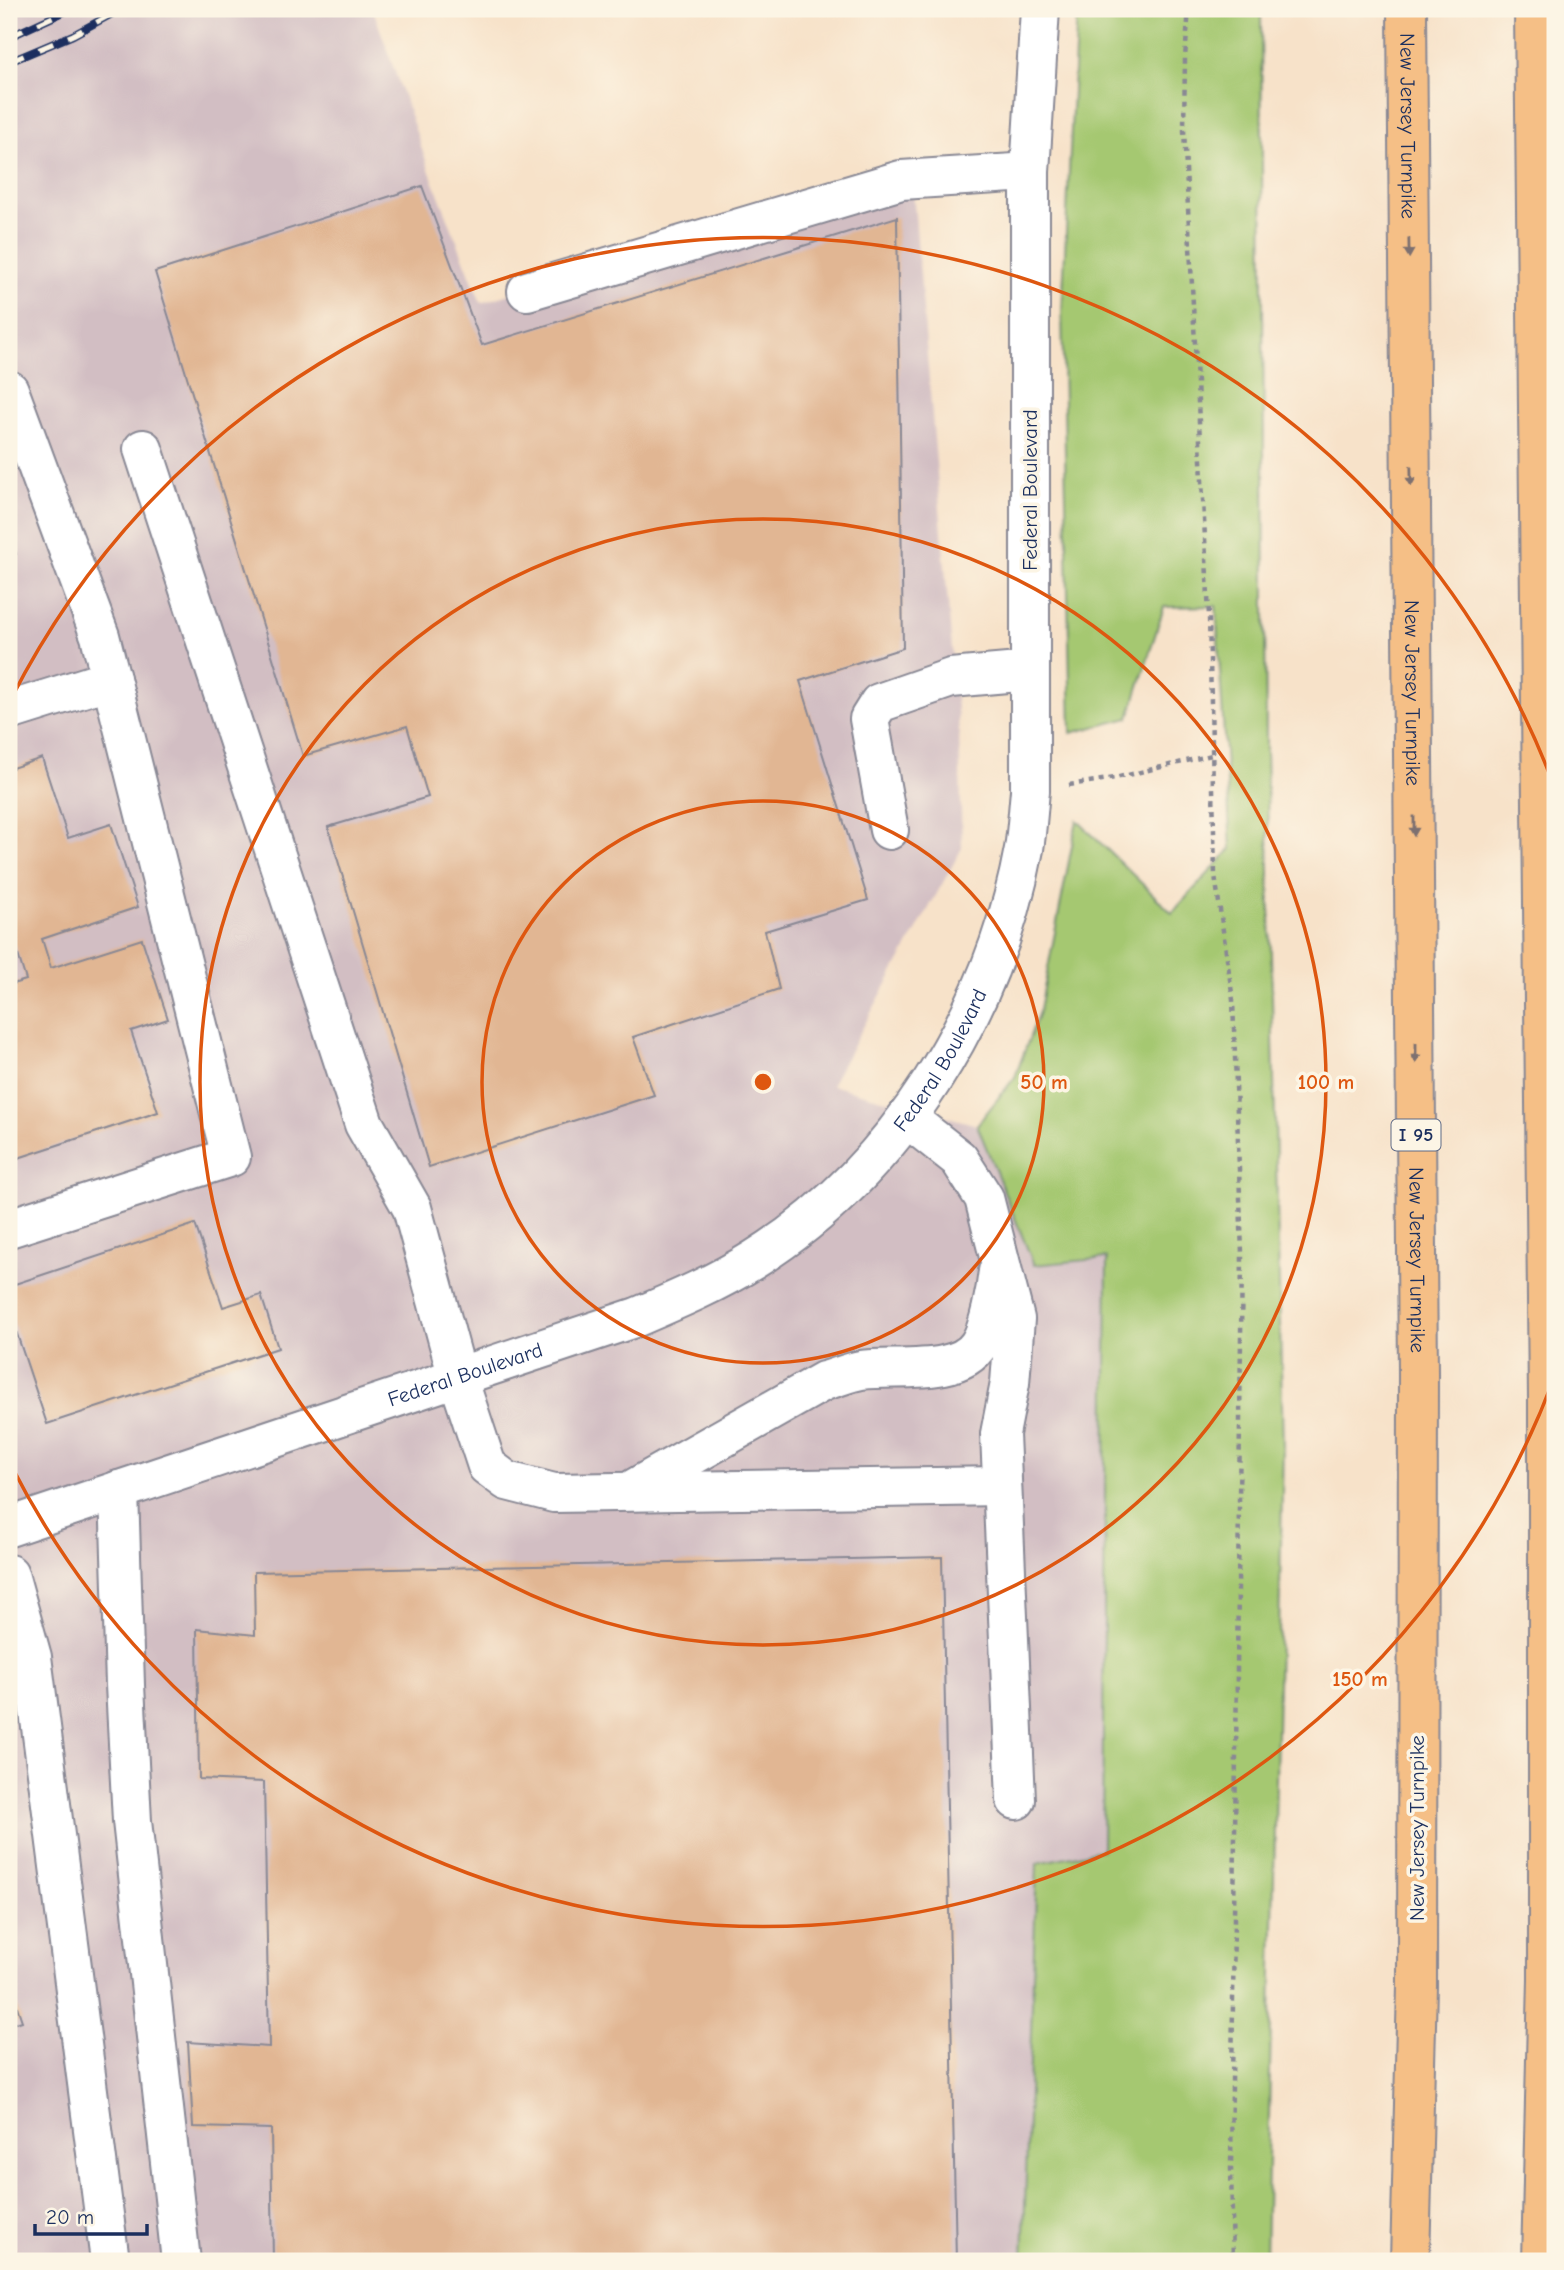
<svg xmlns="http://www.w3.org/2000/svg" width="1564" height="2270" font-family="'Comic Neue',sans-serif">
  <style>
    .industrial { fill: #d2bec3 }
    .green { fill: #a5c871; stroke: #607c68; stroke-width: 2 }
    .building { fill: #e1b693 }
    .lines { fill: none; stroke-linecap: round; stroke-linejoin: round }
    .minor-casing { stroke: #898894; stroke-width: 42 }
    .highway-casing { stroke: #898894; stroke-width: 42 }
    .path { stroke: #898894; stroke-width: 4.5; stroke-dasharray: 5 5; stroke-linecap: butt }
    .minor { stroke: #fff; stroke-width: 38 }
    .highway { stroke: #f5bf86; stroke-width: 38 }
    .rail-casing { stroke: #1b2f5e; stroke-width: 8 }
    .rail { stroke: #fcf5e5; stroke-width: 5; stroke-dasharray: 16; stroke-linecap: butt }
    .oneway { fill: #7d7070 }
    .ring { fill: none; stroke: #de5710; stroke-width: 3.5 }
    .labels { text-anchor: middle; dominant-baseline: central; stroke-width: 7; stroke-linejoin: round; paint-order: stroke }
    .shield { fill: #fcf5e5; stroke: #5e6a86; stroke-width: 2 }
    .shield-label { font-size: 19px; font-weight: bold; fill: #1b2f5e }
    .street-label { font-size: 21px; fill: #1b2f5e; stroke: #fcf5e5 }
    .centre { fill: #de5710; stroke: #fcf5e5; stroke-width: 3.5 }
    .ring-label { font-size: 21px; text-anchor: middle; font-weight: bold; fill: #de5710; stroke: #fcf5e5; stroke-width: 7; stroke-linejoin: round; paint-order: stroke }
  </style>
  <rect width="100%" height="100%" fill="#fcf5e5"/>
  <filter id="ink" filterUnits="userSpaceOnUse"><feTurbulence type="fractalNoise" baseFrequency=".0143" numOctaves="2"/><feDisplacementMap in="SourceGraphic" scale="14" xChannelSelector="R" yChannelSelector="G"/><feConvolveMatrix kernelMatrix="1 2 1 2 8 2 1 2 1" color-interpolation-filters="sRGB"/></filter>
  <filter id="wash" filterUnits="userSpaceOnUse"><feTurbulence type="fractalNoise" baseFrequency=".00686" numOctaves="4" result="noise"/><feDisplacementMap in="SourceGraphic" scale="28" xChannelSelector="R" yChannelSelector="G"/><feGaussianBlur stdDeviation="1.57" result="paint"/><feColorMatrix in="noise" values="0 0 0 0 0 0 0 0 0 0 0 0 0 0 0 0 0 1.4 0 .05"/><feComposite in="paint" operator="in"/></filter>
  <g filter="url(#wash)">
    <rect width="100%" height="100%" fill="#f7e2c9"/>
    <polygon class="industrial" points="9,9 373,9 431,175 481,303 911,168 959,732 962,848 831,1085 977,1125 1034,1264 1107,1258 1102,1851 1037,1864 1023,2261 9,2261"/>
    <polygon class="green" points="1077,9 1261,9 1266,750 1283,1446 1266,2261 1023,2261 1037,1863 1102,1850 1107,1258 1034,1265 977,1125 1015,1077 1040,1009 1077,820 1172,913 1231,849 1216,606 1164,607 1129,718 1071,733 1062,313"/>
    <g id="blocks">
      <g class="building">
        <polygon points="422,186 482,345 897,217 903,648 800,681 868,900 765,931 779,989 633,1037 654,1095 429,1167 328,827 428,797 407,726 303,756 155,272"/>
        <polygon points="9,533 16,554 9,557"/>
        <polygon points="42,758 68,838 111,824 138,907 42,939 51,968 142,939 168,1019 131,1031 158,1112 9,1161 9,985 26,980 15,945 9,947 9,769"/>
        <polygon points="195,1224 223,1307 261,1295 278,1348 47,1424 9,1310 9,1286"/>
        <polygon points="942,1557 956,2261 273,2261 271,2129 193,2127 188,2042 269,2047 264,1782 199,1779 197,1629 255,1635 254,1572"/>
        <polygon points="9,1983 22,2021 9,2025"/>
        <polygon points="9,2232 19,2261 9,2261"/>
      </g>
    </g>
  </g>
  <g filter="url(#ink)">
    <use href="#blocks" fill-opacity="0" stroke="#898894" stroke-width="2"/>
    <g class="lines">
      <g class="minor-casing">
        <g id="minor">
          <polyline points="527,291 901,180 1030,172"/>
          <polyline points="9,390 100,636 111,679"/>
          <polyline points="143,449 364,1124 412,1208 458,1378 487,1466 507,1481 554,1493 1002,1486"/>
          <polyline points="9,711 111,679 231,1157 9,1228"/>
          <polyline points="889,830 869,719 879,703 951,678 1030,671"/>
          <polyline points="907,1118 959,1159 984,1198 1015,1319 1010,1383 1000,1434 1016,1800"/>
          <path d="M635,1488L824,1381C836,1378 849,1372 861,1370C894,1365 959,1377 979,1344C989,1329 996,1289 998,1271"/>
          <polyline points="119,1490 125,1685 132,1821 181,2261"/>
          <path id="s1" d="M9,1527L637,1317C677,1300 717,1283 755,1259C897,1170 994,1012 1024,849C1027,830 1028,810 1030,791V172L1040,9"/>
          <polyline points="9,1574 32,1657 110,2261"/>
        </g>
      </g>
      <g class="highway-casing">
        <g id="highway">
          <path id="s2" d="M1407,9L1418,1374L1417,1986L1410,2261"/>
          <polyline points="1534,9 1548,1399 1548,1979 1541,2261"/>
        </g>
      </g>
      <g class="path">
        <polyline points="1189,9 1185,57 1184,130 1209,616 1215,875 1233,1000 1242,1254 1231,2167 1233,2261"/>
        <polyline points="1069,785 1115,778 1212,755"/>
      </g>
      <use href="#minor" class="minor"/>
      <use href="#highway" class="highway"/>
      <g class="rail-casing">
        <g id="rail">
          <polyline points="9,37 70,9"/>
          <polyline points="9,62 73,35 121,9"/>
        </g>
      </g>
      <use href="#rail" class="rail"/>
    </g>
    <defs><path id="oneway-solid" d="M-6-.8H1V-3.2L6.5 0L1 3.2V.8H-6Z" transform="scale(1.75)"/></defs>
    <g class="oneway">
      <use href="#oneway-solid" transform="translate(1409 248) rotate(89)"/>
      <use href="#oneway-solid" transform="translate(1411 476) rotate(89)"/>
      <use href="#oneway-solid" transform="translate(1414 826) rotate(90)"/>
      <use href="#oneway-solid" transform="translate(1416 1053) rotate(90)"/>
    </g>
  </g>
  <g class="ring">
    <circle cx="763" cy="1082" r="281"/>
    <circle cx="763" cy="1082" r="563"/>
    <path d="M1554 1378A844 844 0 0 1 11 1465M11 699A844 844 0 0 1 1554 786"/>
  </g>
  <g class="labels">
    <rect class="shield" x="1391.5" y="1119.5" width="49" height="31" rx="5"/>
    <g class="shield-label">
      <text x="1416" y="1135">I 95</text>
    </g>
    <g class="street-label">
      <text stroke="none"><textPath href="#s2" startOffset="117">New Jersey Turnpike</textPath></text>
      <text transform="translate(1030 490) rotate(-90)">Federal Boulevard</text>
      <text stroke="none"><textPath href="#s2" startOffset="684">New Jersey Turnpike</textPath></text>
      <text stroke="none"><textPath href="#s1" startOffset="1069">Federal Boulevard</textPath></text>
      <text stroke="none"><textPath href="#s2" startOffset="1251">New Jersey Turnpike</textPath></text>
      <text stroke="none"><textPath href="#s1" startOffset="481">Federal Boulevard</textPath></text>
      <text transform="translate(1417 1828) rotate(-90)">New Jersey Turnpike</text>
    </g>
  </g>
  <circle cx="763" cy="1082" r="10" class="centre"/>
  <g class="ring-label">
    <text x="1044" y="1089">50 m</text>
    <text x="1326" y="1089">100 m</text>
    <text x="1360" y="1686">150 m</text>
  </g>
  <rect width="1564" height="2270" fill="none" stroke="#fcf5e5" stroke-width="35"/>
  <path d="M35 2224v10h112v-10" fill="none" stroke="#1b2f5e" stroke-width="3.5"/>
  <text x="46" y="2224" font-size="21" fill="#1b2f5e" stroke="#fcf5e5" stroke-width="5" paint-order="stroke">20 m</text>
</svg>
